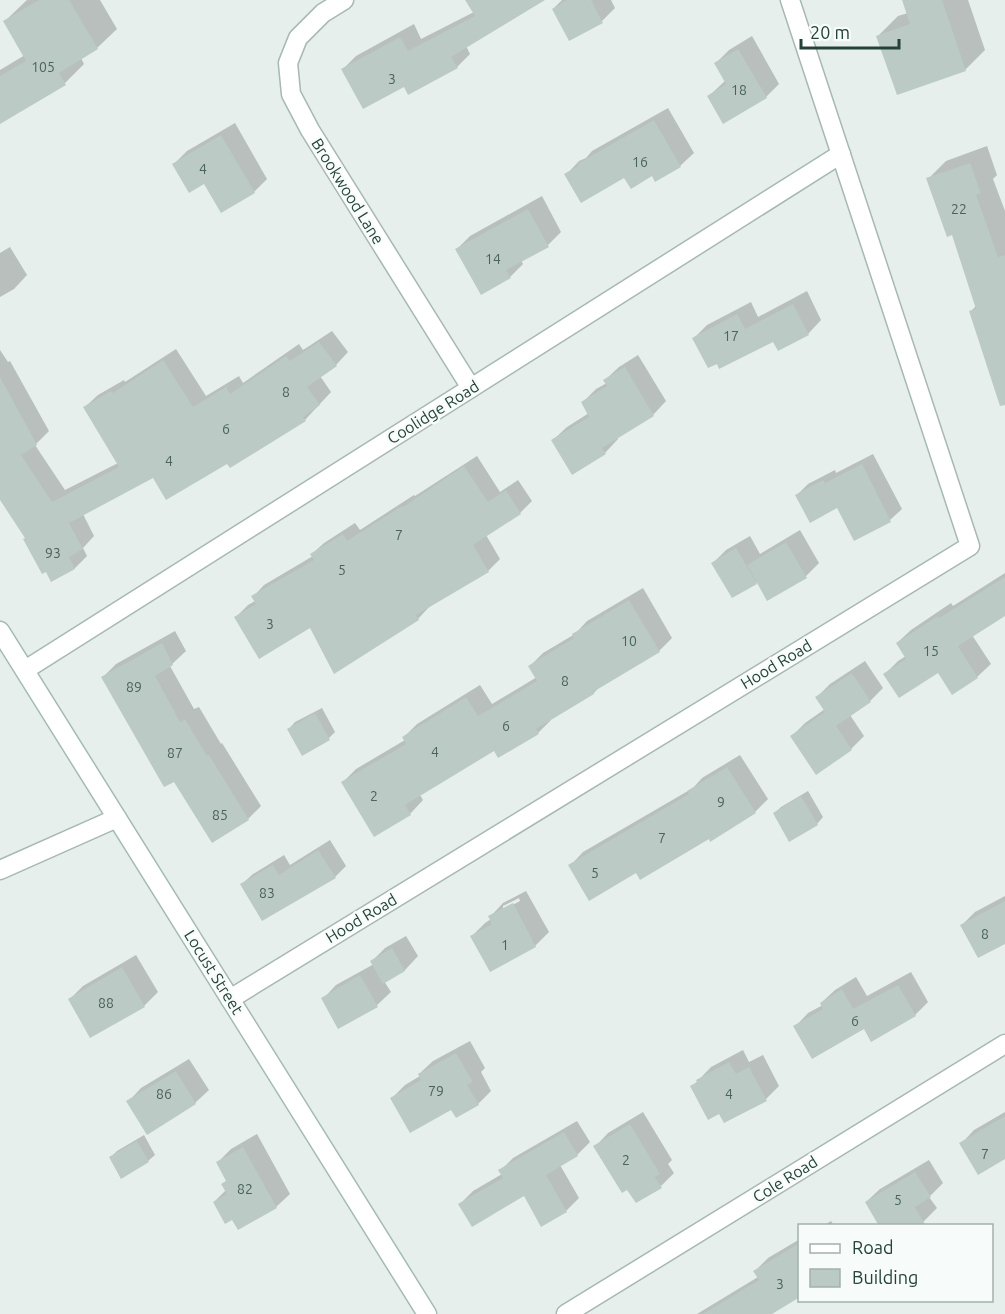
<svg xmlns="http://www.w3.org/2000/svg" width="1005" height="1314" font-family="Ubuntu,sans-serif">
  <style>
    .shadow { fill: #0003; fill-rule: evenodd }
    .building { fill: #bbcac4 }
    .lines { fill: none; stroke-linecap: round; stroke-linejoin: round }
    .minor-casing { stroke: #a8b8b2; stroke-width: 21 }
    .secondary-casing { stroke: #a4bbb3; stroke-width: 21 }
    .minor { stroke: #fff; stroke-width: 18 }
    .secondary { stroke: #fff; stroke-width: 18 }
    .labels { text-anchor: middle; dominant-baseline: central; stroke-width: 5; stroke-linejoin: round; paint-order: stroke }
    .number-label { font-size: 14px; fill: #4a645c }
    .street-label { font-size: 16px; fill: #24423a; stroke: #f7fbf9 }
  </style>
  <rect width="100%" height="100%" fill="#e6efeb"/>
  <g class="shadow">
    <polygon points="27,0 100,0 117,29 97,48 81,58 84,64 65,83 0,122 0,70 25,55 5,21"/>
    <polygon points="467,0 541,0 466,46 470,54 457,67 404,85 343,69 356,56 414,24 421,39 474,12"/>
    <polygon points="562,0 611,0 615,8 602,21 553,9"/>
    <polygon points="904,0 968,0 985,50 965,70 878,36 898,16 908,13"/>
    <polygon points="752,36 779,84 766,97 709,96 726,80 716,63 729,50"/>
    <polygon points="668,108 694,153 680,166 656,180 652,174 625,176 566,175 579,161 586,158 592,151"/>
    <polygon points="235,123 267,179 254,192 204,182 174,164 187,151"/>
    <polygon points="987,146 997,175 993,179 1005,211 1005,369 970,312 976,306 953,233 928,179 946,161"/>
    <polygon points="542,196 561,232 548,245 521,260 523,264 510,277 457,249 470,236"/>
    <polygon points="10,247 27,275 14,289 0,297 0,253"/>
    <polygon points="807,291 821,320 808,334 773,340 717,362 694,338 707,325 751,302 758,317"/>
    <polygon points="332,331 348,352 336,365 320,376 331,392 305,420 154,477 83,514 94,536 83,548 87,556 75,568 52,580 27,538 0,497 0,350 8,362 10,361 49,431 35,445 65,490 118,463 85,407 98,395 124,380 125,382 176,349 206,396 239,376 243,383 299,344 303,350"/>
    <polygon points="638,355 666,401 653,415 617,437 618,439 605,453 573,472 553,440 567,427 589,413 582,403 596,389 607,383 605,380 619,367"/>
    <polygon points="873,454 902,509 890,520 854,539 838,506 797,495 808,484 835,470 836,473"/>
    <polygon points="477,456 500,492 518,480 532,501 520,513 486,535 500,559 488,571 429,607 418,619 310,626 236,617 248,605 255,601 253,597 264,585 313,556 312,554 324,543 355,523 360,530 414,495 415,496"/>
    <polygon points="800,530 819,563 806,576 758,581 756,583 713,563 726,550 750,536 760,554"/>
    <polygon points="1005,573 1005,614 972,635 991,664 977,677 938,671 885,674 898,661 906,656 897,643 911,630 951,603 953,606"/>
    <polygon points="643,588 672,638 659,651 601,685 594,693 550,719 551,720 538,733 494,749 420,795 423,800 410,814 343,782 356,769 405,740 404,737 417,724 480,685 492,704 537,677 530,666 543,653 575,634 587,621"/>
    <polygon points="175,631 186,651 170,666 194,709 199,707 221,744 222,743 261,806 248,819 174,780 103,677 116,664"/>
    <polygon points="865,661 883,688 870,701 850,715 864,736 851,749 792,736 805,723 825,709 817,697 830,684"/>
    <polygon points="322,708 335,732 329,738 303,754 289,729 295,722"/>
    <polygon points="740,755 768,799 755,812 709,837 636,871 570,866 583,852 693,788 702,778"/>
    <polygon points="808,791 823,817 817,824 775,813 781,807"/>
    <polygon points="330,840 346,866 335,877 242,884 253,874 284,855 290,865"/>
    <path d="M526,891L549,932L535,946L490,970L472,936L485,923L491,919L490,917L503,903ZM519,898L520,901L503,910V906Z"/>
    <polygon points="1005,896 1005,941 962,925 975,912"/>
    <polygon points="406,936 418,956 405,970 384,981 391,992 377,1005 339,1027 323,999 336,985 374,964 372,961 385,948"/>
    <polygon points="136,955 158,992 144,1006 70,999 83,986"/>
    <polygon points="911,972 928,1002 915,1015 795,1027 808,1013 823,1005 821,1003 835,990 856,977 867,996"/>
    <polygon points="470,1041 485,1068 481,1072 491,1091 478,1104 452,1108 392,1098 405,1085 420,1076 419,1074 433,1061"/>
    <polygon points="743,1050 749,1062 763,1055 779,1086 766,1099 725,1121 720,1112 692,1087 711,1067"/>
    <polygon points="189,1059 209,1090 195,1103 128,1102 141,1088"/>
    <polygon points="643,1112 672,1160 668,1164 674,1173 661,1186 595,1147 608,1133"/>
    <polygon points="1005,1112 1005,1158 961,1144 974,1130"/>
    <polygon points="577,1121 590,1142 577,1155 560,1165 579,1198 566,1211 524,1194 460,1204 473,1191 502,1174 500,1171 513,1158"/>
    <polygon points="257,1134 290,1194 276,1207 233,1218 214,1202 226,1190 227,1180 218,1162 231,1149"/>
    <polygon points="144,1135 155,1155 148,1161 111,1157 117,1151"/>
    <polygon points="929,1160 943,1183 929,1197 937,1208 923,1222 866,1202 880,1189"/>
    <polygon points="831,1221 834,1226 823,1226"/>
    <polygon points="800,1239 800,1295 769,1314 697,1314 758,1277 755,1271 768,1258"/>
  </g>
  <g class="building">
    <polygon points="39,0 69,0 98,49 59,73 66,85 0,124 0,76 26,61 3,21"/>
    <polygon points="465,0 545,0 451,57 458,68 408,95 404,87 363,109 341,69 400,37 408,51 475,16"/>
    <polygon points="567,0 591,0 603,23 569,41 552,9"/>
    <polygon points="902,0 942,0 966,71 897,95 876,36 910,24"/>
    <polygon points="738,49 767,98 723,124 707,96 726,84 714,63"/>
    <polygon points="654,120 681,167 655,182 652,176 631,189 624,178 581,203 564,174 578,166 577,164"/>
    <polygon points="221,135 255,193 221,213 204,184 189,193 172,164"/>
    <polygon points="970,163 981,193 976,195 998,257 1005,255 1005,405 1000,406 969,311 976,309 952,235 947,237 926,178"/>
    <polygon points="528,209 549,247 506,270 511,278 481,295 455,249"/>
    <polygon points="793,304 809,335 778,351 773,342 719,369 717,364 708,368 692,338 737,314 745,329"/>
    <polygon points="319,342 337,366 307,387 320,405 303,417 306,421 230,468 227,464 166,500 153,478 69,523 83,549 69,557 75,569 51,582 46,572 42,574 23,539 25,538 0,500 0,377 37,445 21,455 52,502 119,467 83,407 111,391 113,393 163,360 193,407 226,387 230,394 286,356 290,361"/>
    <polygon points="625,367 654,416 602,448 606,454 572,475 551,440 589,417 581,402 607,386 603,380"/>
    <polygon points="862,464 891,522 854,541 837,508 810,523 795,495 823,480 825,483"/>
    <polygon points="464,466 488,502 506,490 521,514 473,545 489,572 416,615 419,620 334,674 310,628 259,659 234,617 256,604 251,596 314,560 310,554 343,534 347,541 402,506 403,507"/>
    <polygon points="786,542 807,578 767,601 747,565"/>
    <polygon points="736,548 757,584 732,598 711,563"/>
    <polygon points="1005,577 1005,616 958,646 978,678 952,695 938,673 899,698 883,674 906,659 896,643 938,616 939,618"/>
    <polygon points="629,600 660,652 593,692 594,694 536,729 539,734 498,758 494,751 405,805 411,815 374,837 341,782 406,744 402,737 466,697 478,716 537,681 528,666 574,638 572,634"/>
    <polygon points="162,643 173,665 155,676 180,722 185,719 207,756 209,755 249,820 212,843 174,782 164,787 101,677"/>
    <polygon points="852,673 871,702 836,726 852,750 816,775 790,736 825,712 815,697"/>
    <polygon points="315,713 330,740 302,756 287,729"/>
    <polygon points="727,767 756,813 710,842 709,839 640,880 636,873 589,901 568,865 689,794 687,791"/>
    <polygon points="801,796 818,825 789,842 773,813"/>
    <polygon points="318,850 336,878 262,921 240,884 273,865 279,875"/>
    <polygon points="1005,901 1005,944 978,958 960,925"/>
    <polygon points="513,903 536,947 490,972 470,936 492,924 488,916"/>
    <polygon points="392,948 405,971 383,984 370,961"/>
    <polygon points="122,967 145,1007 90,1038 68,999"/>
    <polygon points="360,975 378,1007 338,1029 321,998"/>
    <polygon points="898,985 916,1016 871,1042 864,1029 812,1059 793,1026 823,1009 820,1003 842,989 853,1009"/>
    <polygon points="456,1053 473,1082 467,1085 479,1105 456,1118 451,1110 410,1133 390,1098 421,1080 418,1074"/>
    <polygon points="729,1062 736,1074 749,1067 767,1101 724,1123 719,1114 708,1120 690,1086 697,1082 696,1080"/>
    <polygon points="176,1071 196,1104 147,1135 126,1101"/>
    <polygon points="1005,1116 1005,1159 978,1175 959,1143"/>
    <polygon points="630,1124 660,1174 655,1177 662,1188 636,1203 627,1190 622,1193 593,1146"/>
    <polygon points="564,1132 578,1156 546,1175 567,1212 541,1227 524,1196 472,1227 458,1204 503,1178 498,1170"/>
    <polygon points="137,1141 149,1162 121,1179 109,1157"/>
    <polygon points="243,1147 277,1208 238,1230 232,1220 225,1224 213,1202 227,1194 221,1184 226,1181 216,1162"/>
    <polygon points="915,1172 931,1197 915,1207 926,1226 879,1226 865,1202"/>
    <polygon points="800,1243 800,1297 772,1314 703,1314 759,1280 753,1271"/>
  </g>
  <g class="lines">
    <g class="minor-casing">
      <g id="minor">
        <polyline points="344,0 323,13 298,38 288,63 291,94 310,130 471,388"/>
        <polyline points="25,670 841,154"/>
        <polyline points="0,870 117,818"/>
        <polyline points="230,999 970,546 790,0"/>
        <polyline points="566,1314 1005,1044"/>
      </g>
    </g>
    <g class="secondary-casing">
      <polyline id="secondary" points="0,631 427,1314"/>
    </g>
    <use href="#minor" class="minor"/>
    <use href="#secondary" class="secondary"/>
  </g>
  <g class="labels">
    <g class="number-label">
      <text x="43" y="67">105</text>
      <text x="392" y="79">3</text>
      <text x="739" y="90">18</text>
      <text x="640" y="162">16</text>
      <text x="203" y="169">4</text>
      <text x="959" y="209">22</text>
      <text x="493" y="259">14</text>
      <text x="731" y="336">17</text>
      <text x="286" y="392">8</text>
      <text x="226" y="429">6</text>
      <text x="169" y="461">4</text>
      <text x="399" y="535">7</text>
      <text x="53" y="553">93</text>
      <text x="342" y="570">5</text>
      <text x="270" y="624">3</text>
      <text x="629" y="641">10</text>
      <text x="931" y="651">15</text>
      <text x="565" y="681">8</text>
      <text x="134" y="687">89</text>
      <text x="506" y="726">6</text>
      <text x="435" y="752">4</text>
      <text x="175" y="753">87</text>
      <text x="374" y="796">2</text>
      <text x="721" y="802">9</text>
      <text x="220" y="815">85</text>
      <text x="662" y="838">7</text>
      <text x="595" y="873">5</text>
      <text x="267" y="893">83</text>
      <text x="985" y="934">8</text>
      <text x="505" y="945">1</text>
      <text x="106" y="1003">88</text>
      <text x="855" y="1021">6</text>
      <text x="436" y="1091">79</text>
      <text x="164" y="1094">86</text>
      <text x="729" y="1094">4</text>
      <text x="985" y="1154">7</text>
      <text x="626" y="1160">2</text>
      <text x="245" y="1189">82</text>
      <text x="898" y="1200">5</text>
      <text x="780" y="1284">3</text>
    </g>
    <g class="street-label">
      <text transform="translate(348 191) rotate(58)">Brookwood Lane</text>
      <text transform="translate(433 412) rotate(-32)">Coolidge Road</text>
      <text transform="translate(776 664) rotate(-31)">Hood Road</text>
      <text transform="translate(361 918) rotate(-31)">Hood Road</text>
      <text transform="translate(214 972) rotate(58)">Locust Street</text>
      <text transform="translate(785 1179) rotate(-32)">Cole Road</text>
    </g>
  </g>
  <rect x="798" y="1224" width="195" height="78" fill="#f7fbf9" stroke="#a3b1ad" stroke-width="1.5"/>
  <rect x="810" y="1244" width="30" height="9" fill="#ffffff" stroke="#a3b1ad" stroke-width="1.5"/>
  <text x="852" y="1254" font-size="18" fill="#24423a">Road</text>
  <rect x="810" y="1269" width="30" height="18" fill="#bbcac4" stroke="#a3b1ad" stroke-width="1.5"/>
  <text x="852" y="1284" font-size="18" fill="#24423a">Building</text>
  <path d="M801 39v9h98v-9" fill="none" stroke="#24423a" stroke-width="3"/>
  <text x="810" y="39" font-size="18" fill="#24423a" stroke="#f7fbf9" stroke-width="4.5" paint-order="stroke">20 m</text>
</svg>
